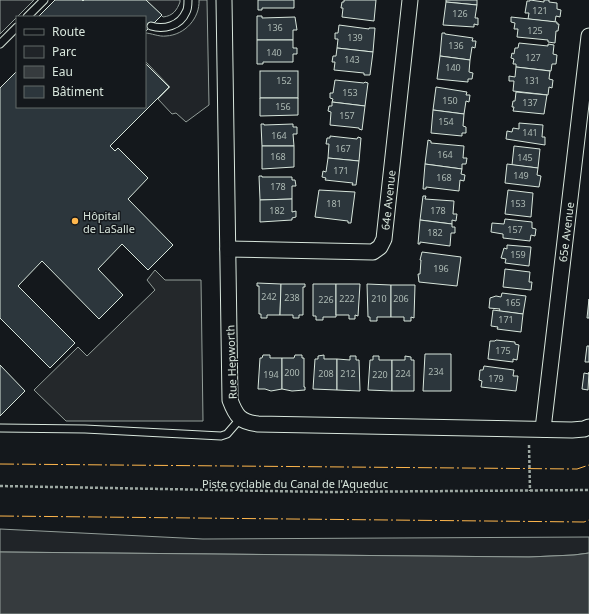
<svg xmlns="http://www.w3.org/2000/svg" width="589" height="614" font-family="'Noto Sans',sans-serif">
  <style>
    .green { fill: #202428; stroke: #939e99 }
    .parking { fill: #24282b; stroke: #939e99 }
    .water { fill: #363b3e; stroke: #939e99 }
    .building { fill: #2c363c; stroke: #d8e6dc }
    .lines { fill: none; stroke-linecap: round; stroke-linejoin: round }
    .lane-casing { stroke: #d8e6dc; stroke-width: 9 }
    .street-casing { stroke: #d8e6dc; stroke-width: 17 }
    .path { stroke: #9da8a2; stroke-width: 2.5; stroke-dasharray: 3 2; stroke-linecap: butt }
    .lane { stroke: #14181c; stroke-width: 7 }
    .street { stroke: #14181c; stroke-width: 15 }
    .power { stroke: #ffb74d; stroke-width: 1; stroke-dasharray: 14 3 2 3; stroke-linecap: butt }
    .poi-dot { fill: #ffb74d; stroke: #14181c; stroke-width: 1.5 }
    .labels { text-anchor: middle; dominant-baseline: central; stroke-width: 3; stroke-linejoin: round; paint-order: stroke }
    .number-label { font-size: 9px; fill: #adbab4 }
    .street-label { font-size: 11px; fill: #d8e6dc; stroke: #14181c }
    .poi-label { font-size: 11px; fill: #d8e6dc; stroke: #14181c; text-anchor: start }
  </style>
  <rect width="100%" height="100%" fill="#14181c"/>
  <g class="green">
    <polygon points="0,0 34,0 0,34"/>
    <path d="M146,0H180V2C177,10 173,16 163,17Z"/>
    <path d="M199,0H207L209,105L186,122L176,113L172,114L158,99L170,87L145,61V33C151,33 159,37 166,36C185,35 200,18 199,0Z"/>
    <polygon points="0,529 203,539 589,537 589,553 574,555 529,557 0,552"/>
  </g>
  <polygon class="parking" points="155,270 165,280 201,280 203,421 66,421 34,390 78,347 87,356 155,290 147,280"/>
  <polygon class="water" points="0,552 529,557 574,555 589,553 589,614 0,614"/>
  <g class="building">
    <polygon points="55,0 82,0 83,1 84,0 146,0 162,15 145,32 145,17 38,17"/>
    <polygon points="258,0 294,0 294,8 262,8 262,10 258,10"/>
    <polygon points="344,0 376,0 374,21 342,17 343,8 341,8 342,2 344,2"/>
    <polygon points="446,0 477,0 477,5 446,2"/>
    <polygon points="530,0 544,2 544,0 549,0 549,2 557,3 557,9 561,10 560,17 556,16 555,22 528,19 529,13 525,13 527,1 530,1"/>
    <polygon points="446,2 477,5 475,18 478,18 478,25 474,24 474,27 443,25"/>
    <polygon points="257,16 262,16 262,18 295,17 297,30 293,30 293,40 257,40"/>
    <polygon points="511,17 557,22 557,24 559,24 558,31 556,31 555,43 548,42 548,40 517,37 518,29 514,29 515,23 511,22"/>
    <polygon points="339,25 369,29 369,28 375,28 373,52 337,48 338,39 335,39 335,33 338,33"/>
    <polygon points="442,33 445,33 445,34 473,38 472,41 476,41 475,48 472,47 470,60 440,56"/>
    <polygon points="257,40 293,40 293,48 297,48 297,54 293,54 293,62 263,62 263,64 257,64"/>
    <polygon points="519,43 548,46 548,44 554,45 553,54 557,55 556,64 552,64 551,71 516,67 516,64 513,64 514,59 511,58 512,53 514,54 515,48 518,48"/>
    <polygon points="337,48 373,52 370,75 364,75 364,73 334,70 335,62 332,62 333,56 336,56"/>
    <polygon points="440,56 470,60 469,72 473,73 472,79 468,79 468,82 437,79"/>
    <polygon points="145,63 169,87 110,146 115,151 118,148 148,178 128,199 173,245 148,270 122,244 98,269 123,295 99,319 42,261 18,286 75,343 50,368 0,318 0,88 17,71 17,107 145,107"/>
    <polygon points="516,67 550,71 549,79 553,80 552,88 549,87 548,95 513,91 514,81 509,81 509,76 515,77"/>
    <rect x="260" y="71" width="38" height="27"/>
    <polygon points="335,80 364,83 365,82 368,83 365,106 332,102 333,99 330,98 330,93 333,93"/>
    <polygon points="436,87 467,92 466,95 470,95 469,102 466,101 464,114 433,110"/>
    <polygon points="516,92 547,95 544,114 513,111 514,107 512,107 513,101 515,101"/>
    <polygon points="260,98 298,98 298,115 260,116"/>
    <polygon points="332,102 365,106 362,130 359,129 359,128 330,125 331,112 328,111 329,106 332,106"/>
    <polygon points="433,110 464,114 463,126 466,127 466,133 462,133 462,136 431,133"/>
    <polygon points="519,123 543,125 542,137 545,137 545,145 506,139 507,131 512,132 513,128 519,129"/>
    <polygon points="261,124 264,124 264,125 293,124 293,127 297,127 297,134 293,134 294,146 262,146"/>
    <polygon points="330,136 357,139 358,137 361,138 359,161 328,158 329,144 326,144 327,138 330,138"/>
    <polygon points="428,140 431,141 431,143 464,146 463,158 467,158 466,164 462,164 462,169 425,164"/>
    <polygon points="262,146 294,146 294,167 262,169"/>
    <polygon points="514,146 540,149 538,168 512,165"/>
    <polygon points="328,158 359,161 356,185 352,185 353,183 325,180 326,178 322,177 323,171 326,172"/>
    <polygon points="425,164 462,169 461,174 465,175 464,181 460,180 459,191 426,187 426,189 423,189"/>
    <polygon points="507,164 538,168 537,175 541,176 539,187 505,183"/>
    <polygon points="259,176 262,176 262,177 292,177 292,180 295,180 296,186 292,186 292,199 260,200"/>
    <polygon points="319,190 355,192 351,223 348,223 348,221 315,217"/>
    <polygon points="508,190 533,193 531,217 505,214"/>
    <polygon points="423,196 426,196 425,199 454,201 453,214 457,214 456,221 452,220 452,224 420,220"/>
    <polygon points="292,199 292,212 296,211 296,217 292,218 292,220 260,222 260,200"/>
    <polygon points="505,219 532,222 532,228 536,229 535,236 531,235 530,241 503,238 503,234 491,232 492,223 504,224"/>
    <polygon points="420,220 452,224 452,227 455,227 455,233 451,233 450,246 420,242 420,244 418,244"/>
    <polygon points="507,245 531,247 529,266 505,263 506,259 501,258 504,248 507,249"/>
    <polygon points="422,252 461,257 457,286 419,282 418,274 420,274 421,260 420,260"/>
    <polygon points="505,269 530,272 529,282 532,282 531,290 503,287"/>
    <polygon points="257,283 281,284 280,315 267,315 267,318 261,318 261,314 259,314 259,286 257,286"/>
    <polygon points="281,284 305,284 305,287 303,287 303,315 299,315 299,318 293,318 293,315 280,315"/>
    <polygon points="313,284 336,284 336,317 323,317 323,320 316,320 316,316 313,316"/>
    <polygon points="336,284 360,284 358,316 355,315 355,319 349,319 349,315 336,315"/>
    <polygon points="367,284 391,285 391,317 377,317 377,321 370,321 370,317 368,317"/>
    <polygon points="391,285 415,285 414,318 411,317 411,321 404,321 404,317 391,317"/>
    <polygon points="502,293 526,296 523,314 499,311 500,309 489,308 490,298 496,296 501,297"/>
    <polygon points="589,299 589,318 587,318"/>
    <polygon points="493,310 523,314 521,332 497,329 498,327 491,326"/>
    <polygon points="496,340 515,342 515,344 519,345 517,360 513,359 513,362 488,359 490,341 495,341"/>
    <polygon points="587,346 589,346 589,362 585,362"/>
    <polygon points="425,354 451,354 451,391 423,391"/>
    <polygon points="263,355 270,355 270,358 282,358 282,389 271,391 265,389 258,389 260,358 262,358"/>
    <polygon points="295,355 302,355 302,358 304,358 304,387 305,387 305,390 292,391 282,389 282,358 294,358"/>
    <polygon points="324,355 324,359 337,359 337,390 313,389 315,359 318,359 318,356"/>
    <polygon points="350,356 356,356 356,360 359,360 360,391 337,390 337,359 350,360"/>
    <polygon points="373,356 379,356 379,360 392,360 392,391 368,390 370,360 373,360"/>
    <polygon points="405,356 411,357 411,360 414,360 414,391 392,391 392,360 405,360"/>
    <polygon points="0,365 25,391 0,416"/>
    <polygon points="484,366 514,370 513,376 518,376 516,391 481,387 482,381 479,380 480,370 483,370"/>
    <polygon points="589,372 588,390 582,389 584,373 589,374"/>
  </g>
  <g class="lines">
    <g class="lane-casing">
      <g id="lane">
        <polyline points="27,17 44,0"/>
        <path d="M151,26C164,30 180,26 186,12C188,9 188,4 188,0"/>
        <polyline points="0,44 17,27"/>
        <polyline points="0,428 85,429 221,436 227,434 240,419"/>
      </g>
    </g>
    <g class="street-casing">
      <g id="street">
        <path d="M224,0L230,400C236,416 240,422 258,424L572,430L584,429L589,427"/>
        <polyline points="228,249 373,252 380,247 384,239 410,0"/>
        <polyline points="543,429 589,36"/>
      </g>
    </g>
    <g class="path">
      <polyline points="529,445 530,491"/>
      <polyline points="0,486 326,492 589,490"/>
    </g>
    <use href="#lane" class="lane"/>
    <use href="#street" class="street"/>
    <g class="power">
      <polyline points="0,464 577,469 589,465"/>
      <polyline points="0,516 584,522 589,520"/>
    </g>
  </g>
  <circle class="poi-dot" cx="75" cy="221" r="4"/>
  <g class="labels">
    <g class="number-label">
      <text x="540" y="10">121</text>
      <text x="460" y="13">126</text>
      <text x="275" y="27">136</text>
      <text x="535" y="30">125</text>
      <text x="355" y="37">139</text>
      <text x="456" y="45">136</text>
      <text x="274" y="52">140</text>
      <text x="533" y="57">127</text>
      <text x="352" y="59">143</text>
      <text x="453" y="67">140</text>
      <text x="284" y="80">152</text>
      <text x="532" y="80">131</text>
      <text x="350" y="92">153</text>
      <text x="450" y="100">150</text>
      <text x="530" y="102">137</text>
      <text x="283" y="106">156</text>
      <text x="347" y="115">157</text>
      <text x="446" y="121">154</text>
      <text x="530" y="132">141</text>
      <text x="279" y="135">164</text>
      <text x="343" y="148">167</text>
      <text x="445" y="154">164</text>
      <text x="278" y="156">168</text>
      <text x="525" y="157">145</text>
      <text x="341" y="170">171</text>
      <text x="521" y="175">149</text>
      <text x="444" y="177">168</text>
      <text x="278" y="186">178</text>
      <text x="334" y="203">181</text>
      <text x="518" y="203">153</text>
      <text x="277" y="210">182</text>
      <text x="438" y="210">178</text>
      <text x="515" y="229">157</text>
      <text x="435" y="232">182</text>
      <text x="518" y="254">159</text>
      <text x="441" y="268">196</text>
      <text x="269" y="296">242</text>
      <text x="292" y="297">238</text>
      <text x="347" y="298">222</text>
      <text x="379" y="298">210</text>
      <text x="401" y="298">206</text>
      <text x="326" y="299">226</text>
      <text x="513" y="302">165</text>
      <text x="506" y="319">171</text>
      <text x="503" y="350">175</text>
      <text x="436" y="371">234</text>
      <text x="292" y="372">200</text>
      <text x="326" y="373">208</text>
      <text x="348" y="373">212</text>
      <text x="403" y="373">224</text>
      <text x="271" y="374">194</text>
      <text x="380" y="374">220</text>
      <text x="496" y="378">179</text>
    </g>
    <g class="street-label">
      <text transform="translate(388 200) rotate(-84)">64e Avenue</text>
      <text transform="translate(566 232) rotate(-83)">65e Avenue</text>
      <text transform="translate(231 362) rotate(-92)">Rue Hepworth</text>
      <text x="295" y="483">Piste cyclable du Canal de l'Aqueduc</text>
    </g>
    <g class="poi-label">
      <text x="83" y="215">Hôpital<tspan x="83" dy="13">de LaSalle</tspan></text>
    </g>
  </g>
  <rect x="16" y="16" width="130" height="92" fill="#14181c" stroke="#626a69"/>
  <rect x="24" y="29" width="20" height="6" fill="#14181c" stroke="#626a69"/>
  <text x="52" y="36" font-size="12" fill="#d8e6dc">Route</text>
  <rect x="24" y="46" width="20" height="12" fill="#202428" stroke="#626a69"/>
  <text x="52" y="56" font-size="12" fill="#d8e6dc">Parc</text>
  <rect x="24" y="66" width="20" height="12" fill="#363b3e" stroke="#626a69"/>
  <text x="52" y="76" font-size="12" fill="#d8e6dc">Eau</text>
  <rect x="24" y="86" width="20" height="12" fill="#2c363c" stroke="#626a69"/>
  <text x="52" y="96" font-size="12" fill="#d8e6dc">Bâtiment</text>
</svg>
